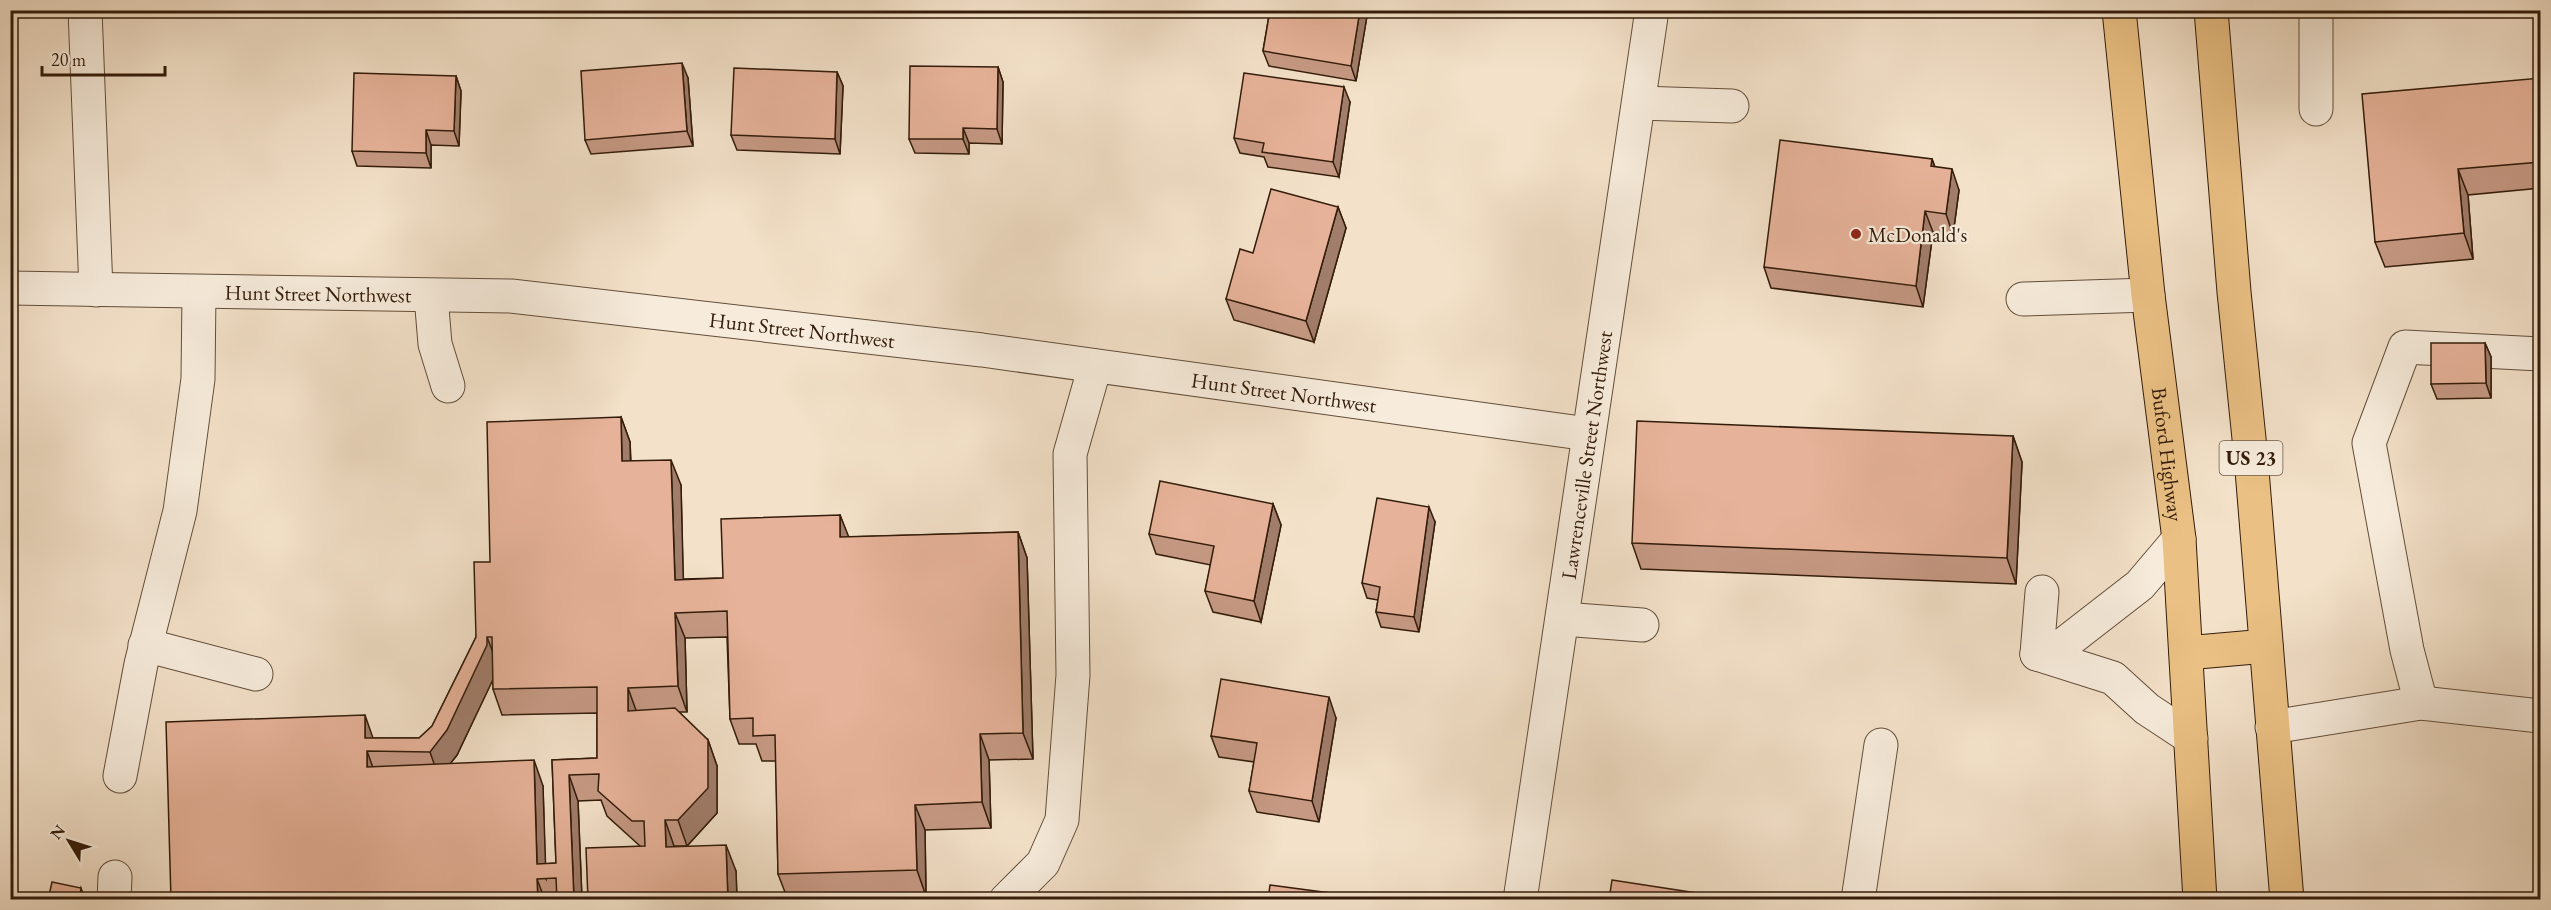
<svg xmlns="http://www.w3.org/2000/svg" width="2551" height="910" font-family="'EB Garamond',serif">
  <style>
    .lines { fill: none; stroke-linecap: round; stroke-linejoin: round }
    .minor-casing { stroke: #634d3a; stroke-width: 35 }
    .major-casing { stroke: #331c0a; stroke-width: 35 }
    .minor { stroke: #f7ecdc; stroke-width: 33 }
    .major { stroke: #eac084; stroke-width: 33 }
    .wall { fill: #c69984; stroke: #331c0a; stroke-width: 1.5; fill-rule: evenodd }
    .shaded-wall { fill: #a17d6b; stroke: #331c0a; stroke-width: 1.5 }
    .building { fill: #e6b299; stroke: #331c0a; stroke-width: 1.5; fill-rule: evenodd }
    .poi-dot { fill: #8f2418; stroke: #f7ecdc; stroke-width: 2 }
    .labels { text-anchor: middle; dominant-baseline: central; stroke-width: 4.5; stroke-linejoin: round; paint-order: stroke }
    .shield { fill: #f7ecdc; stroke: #6e5a49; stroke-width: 1.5 }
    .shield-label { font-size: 20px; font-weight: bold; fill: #331c0a }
    .poi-label { font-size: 21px; fill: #331c0a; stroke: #f7ecdc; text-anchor: start }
    .street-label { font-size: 21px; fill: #331c0a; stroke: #f7ecdc }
  </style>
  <rect width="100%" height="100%" fill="#f3e1c9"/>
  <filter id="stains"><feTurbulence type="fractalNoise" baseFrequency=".00333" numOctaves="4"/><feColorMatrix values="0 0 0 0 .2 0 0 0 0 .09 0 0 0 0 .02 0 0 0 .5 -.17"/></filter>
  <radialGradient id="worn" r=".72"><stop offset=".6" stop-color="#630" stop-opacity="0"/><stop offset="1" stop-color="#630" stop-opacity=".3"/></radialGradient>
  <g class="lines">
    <g class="minor-casing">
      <g id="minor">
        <polyline points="85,10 96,290"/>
        <polyline points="1639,103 1732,106"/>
        <polyline points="2316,109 2316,10"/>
        <path id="s1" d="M10,288L511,296L982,350L1588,434"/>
        <polyline points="431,296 435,344 448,386"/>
        <polyline points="2023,299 2148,295"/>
        <polyline points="1563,619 1642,625"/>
        <polyline points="145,645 256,674"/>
        <polyline points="2037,654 2064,644 2140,585 2179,539"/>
        <polyline points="2037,654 2113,678 2147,709 2191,738"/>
        <polyline points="2037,654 2042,592"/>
        <polyline points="2421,703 2407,650 2369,443 2405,347 2540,354"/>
        <polyline points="2272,727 2421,703 2540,716"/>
        <polyline points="120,776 141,664 180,511 198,379 199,292"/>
        <polyline points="114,900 115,877"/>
        <polyline points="1006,900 1043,863 1062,820 1073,675 1070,454 1095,366"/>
        <path id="s2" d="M1520,900L1652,10"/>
        <polyline points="1858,900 1881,745"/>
      </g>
    </g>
    <g class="major-casing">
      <g id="major">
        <path id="s3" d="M2119,10L2148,295L2179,539L2200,900"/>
        <polyline points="2211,10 2234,292 2251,458 2287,900"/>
        <polyline points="2186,653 2266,646"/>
      </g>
    </g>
    <use href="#minor" class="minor"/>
    <use href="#major" class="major"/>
  </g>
  <g class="wall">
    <polygon points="1270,10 1368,10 1356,81 1269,66 1263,51"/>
    <polygon points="998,67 1003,82 1002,144 969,143 969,154 915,153 909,139"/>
    <polygon points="837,72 843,86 840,154 737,150 731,135"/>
    <polygon points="456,76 461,91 459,146 431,145 431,168 357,166 352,151"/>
    <polygon points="688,78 693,146 591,154 585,140"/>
    <polygon points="2541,78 2541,188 2468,195 2473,259 2385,267 2375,242"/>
    <polygon points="1350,102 1339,177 1268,167 1264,157 1240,153 1234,138"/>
    <polygon points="1932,159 1935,167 1959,190 1953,235 1933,232 1923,307 1771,288 1764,267"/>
    <polygon points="1338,207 1346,228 1314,342 1234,320 1226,299 1253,253"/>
    <polygon points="2485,343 2491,357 2491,398 2437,399 2431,384"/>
    <path d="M621,417L630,442L631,461L681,485L683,579L723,578L840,515L848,537L1018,532L1027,558L1033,759L989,760L991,828L925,830L926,896L788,900L778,874L776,761H762L756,744H739L730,719L727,637L685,638L687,712H679L708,740L717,766V813L687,846H674V847L736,871L737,900H588L640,846L607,816L601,800L578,801L582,900H171L373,738H419L432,726L476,637L490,562ZM493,679V689L502,715L597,713V758L552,760L556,863L545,864L543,786L450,764L457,755Z"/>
    <polygon points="2013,436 2022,462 2016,584 1641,569 1632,543"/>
    <polygon points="1273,504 1281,525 1261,622 1213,612 1205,591 1211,565 1156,554 1149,534"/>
    <polygon points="1435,522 1419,632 1381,627 1376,612 1378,600 1367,598 1362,583"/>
    <polygon points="1336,718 1319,822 1257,812 1249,791 1254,762 1219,757 1211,736"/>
  </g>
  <g class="shaded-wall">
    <polygon points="1360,10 1368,10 1356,81 1351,66"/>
    <polygon points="682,63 688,78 693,146 687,131"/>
    <polygon points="998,67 1003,82 1002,144 997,129"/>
    <polygon points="837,72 843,86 840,154 835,139"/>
    <polygon points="456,76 461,91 459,146 454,131"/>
    <polygon points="1344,87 1350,102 1339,177 1333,162"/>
    <polygon points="963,128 969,143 969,154 963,139"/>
    <polygon points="426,130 431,145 431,168 426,153"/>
    <polygon points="1932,159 1939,179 1931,166"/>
    <polygon points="1952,169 1959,190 1953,235 1946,214"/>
    <polygon points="2458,169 2468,195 2473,259 2464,233"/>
    <polygon points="1338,207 1346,228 1314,342 1306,321"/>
    <polygon points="1925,211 1933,232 1923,307 1916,286"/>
    <polygon points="2485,343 2491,357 2491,398 2486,383"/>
    <polygon points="621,417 630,442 631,486 622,461"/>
    <polygon points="2013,436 2022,462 2016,584 2007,558"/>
    <polygon points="671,460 681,485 684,605 675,580"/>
    <polygon points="1273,504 1281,525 1261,622 1254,601"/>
    <polygon points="1429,507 1435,522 1419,632 1414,617"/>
    <polygon points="840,515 850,540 840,537"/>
    <polygon points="1018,532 1027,558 1033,759 1023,733"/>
    <polygon points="675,613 685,638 687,712 678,686"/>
    <polygon points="487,637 497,663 497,671 457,755 439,778 430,752"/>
    <polygon points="628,688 637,713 628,711"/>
    <polygon points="1329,697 1336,718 1319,822 1312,801"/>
    <polygon points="365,715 374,741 365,738"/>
    <polygon points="980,734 989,760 991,828 982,802"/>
    <polygon points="708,740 717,766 717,813 687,846 678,820"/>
    <polygon points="367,751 376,776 367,767"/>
    <polygon points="534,760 543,786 546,879 537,864"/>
    <polygon points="569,775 578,801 582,900 574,900"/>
    <polygon points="915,805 925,830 926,896 917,870"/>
    <polygon points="665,820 674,846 675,873 666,847"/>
    <polygon points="726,845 736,871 737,900 728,900"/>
    <polygon points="537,879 545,900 538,900"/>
    <polygon points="81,888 84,896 83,900 79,900"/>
  </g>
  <g class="building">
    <polygon points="1270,10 1360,10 1351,66 1263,51"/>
    <polygon points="682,63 687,131 585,140 581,71"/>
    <polygon points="910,66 998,67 997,129 963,128 963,139 909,139"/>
    <polygon points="734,68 837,72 835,139 731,135"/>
    <polygon points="354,73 456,76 454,131 426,130 426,153 352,151"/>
    <polygon points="1244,73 1344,87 1333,162 1262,152 1264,143 1234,138"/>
    <polygon points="2541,78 2541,162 2458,169 2464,233 2375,242 2362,94"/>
    <polygon points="1780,140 1932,159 1931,166 1952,169 1946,214 1925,211 1916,286 1764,267"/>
    <polygon points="1271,189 1338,207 1306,321 1226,299 1240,249 1253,253"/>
    <polygon points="2541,231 2541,270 2539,270 2535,232"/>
    <polygon points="2431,343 2485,343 2486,383 2431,384"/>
    <path d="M621,417L622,461L671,460L675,580L723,578L721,519L840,515V537L1018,532L1023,733L980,734L982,802L915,805L917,870L778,874L775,735L753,736V718L730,719L727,611L675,613L678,686L628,688V711L675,708L708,740V788L678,820H665L666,847L726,845L728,900H588L586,848L645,846L644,821H632L598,791L599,774L569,775L574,900H557L556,878L537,879L538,900H171L166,722L365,715V738H419L432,726L476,637L474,562H490L487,422ZM487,637H492L493,689L597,687V758L552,760L556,863L537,864L534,760L367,767V751L430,752L447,730L487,645Z"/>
    <polygon points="1637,421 2013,436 2007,558 1632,543"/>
    <polygon points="1160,481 1273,504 1254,601 1205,591 1214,546 1149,534"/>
    <polygon points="1377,498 1429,507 1414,617 1376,612 1380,587 1362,583"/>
    <polygon points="1221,679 1329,697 1312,801 1249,791 1257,743 1211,736"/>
    <polygon points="1612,880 1716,896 1716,900 1609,900"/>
    <polygon points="52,882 81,888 79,900 48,900"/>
    <polygon points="1270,885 1330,893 1330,900 1268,900"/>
    <polygon points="1211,893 1259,900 1210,900"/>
  </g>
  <circle class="poi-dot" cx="1856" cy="234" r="6"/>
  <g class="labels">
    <rect class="shield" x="2219.5" y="441" width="63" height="34" rx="4.5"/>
    <g class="shield-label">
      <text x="2251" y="458">US 23</text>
    </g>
    <g class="poi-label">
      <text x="1868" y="234">McDonald's</text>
    </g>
    <g class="street-label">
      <text stroke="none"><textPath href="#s1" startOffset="308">Hunt Street Northwest</textPath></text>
      <text stroke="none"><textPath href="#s1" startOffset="794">Hunt Street Northwest</textPath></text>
      <text stroke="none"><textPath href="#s1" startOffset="1280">Hunt Street Northwest</textPath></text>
      <text stroke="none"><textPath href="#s3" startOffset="447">Buford Highway</textPath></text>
      <text stroke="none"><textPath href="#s2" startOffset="450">Lawrenceville Street Northwest</textPath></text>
    </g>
  </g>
  <rect width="2551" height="910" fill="none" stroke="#f3e1c9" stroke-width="36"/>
  <rect x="12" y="12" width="2527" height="886" fill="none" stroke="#331c0a" stroke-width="3"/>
  <rect x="18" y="18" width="2515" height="874" fill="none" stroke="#331c0a" stroke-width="1.5"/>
  <g transform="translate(69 841) rotate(308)" stroke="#f7ecdc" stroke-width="4.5" paint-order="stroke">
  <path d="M0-4.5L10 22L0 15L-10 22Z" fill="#331c0a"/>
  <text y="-9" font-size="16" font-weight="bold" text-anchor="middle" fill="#331c0a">N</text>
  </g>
  <path d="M42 66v9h123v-9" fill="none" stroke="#331c0a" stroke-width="3"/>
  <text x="51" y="66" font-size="18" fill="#331c0a" stroke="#f7ecdc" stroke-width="4.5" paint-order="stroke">20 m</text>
  <rect width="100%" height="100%" filter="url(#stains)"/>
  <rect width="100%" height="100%" fill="url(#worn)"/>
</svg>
